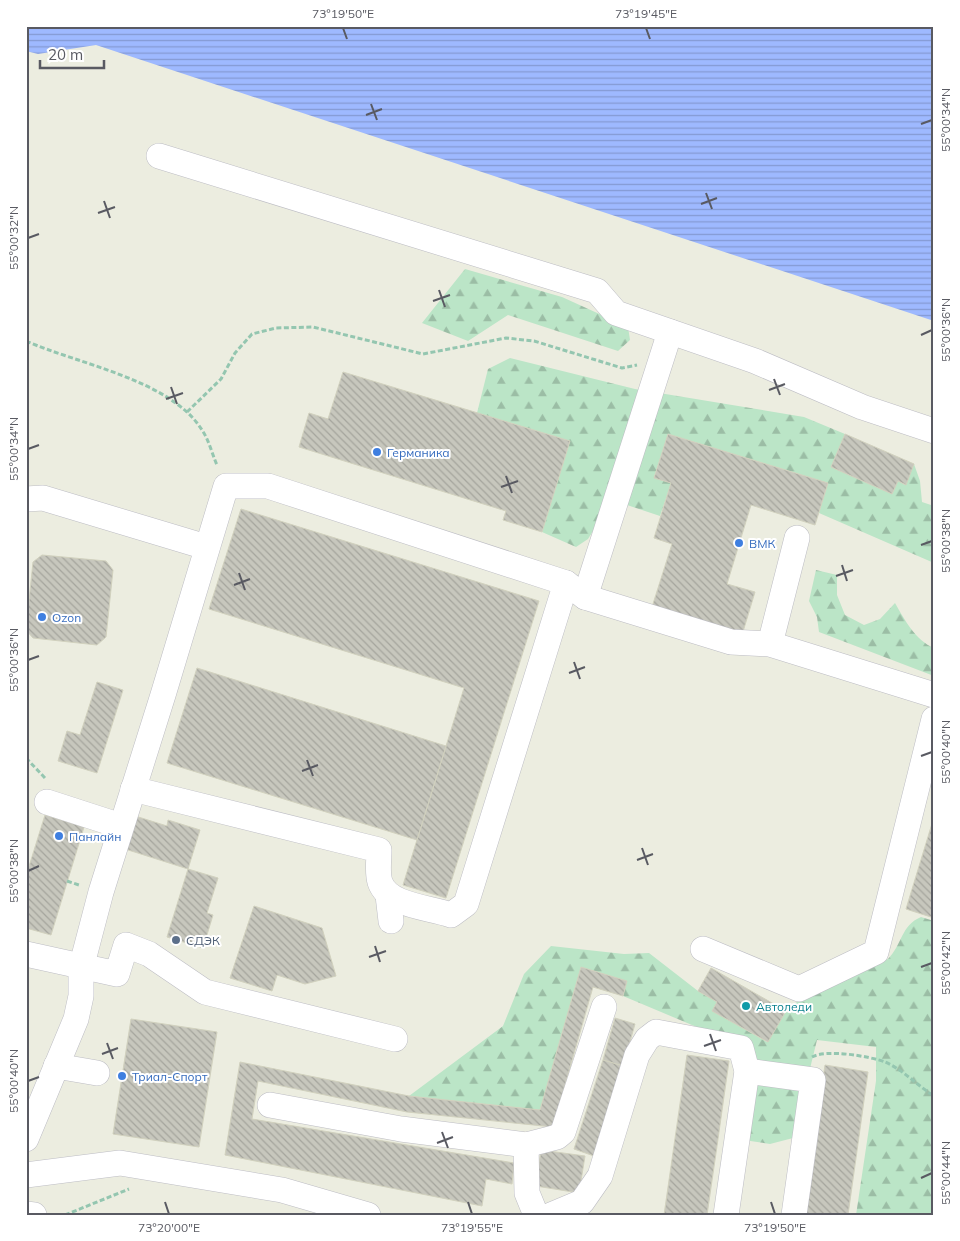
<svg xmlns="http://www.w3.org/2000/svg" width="960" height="1241" font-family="Mulish,sans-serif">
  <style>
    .forest { fill: url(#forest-firs) }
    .water { fill: url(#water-rules) }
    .building { fill: url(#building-back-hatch); stroke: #d1d1be }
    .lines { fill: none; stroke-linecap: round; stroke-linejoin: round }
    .minor-casing { stroke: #bdbdc4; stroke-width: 26 }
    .path { stroke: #94c6b0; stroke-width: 3; stroke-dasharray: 5 2.5; stroke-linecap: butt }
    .minor { stroke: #fff; stroke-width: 25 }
    .ticks { fill: none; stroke: #595a62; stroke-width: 2 }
    .shop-dot { fill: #3f7fe0; stroke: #fff; stroke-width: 2 }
    .service-dot { fill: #5c6f8a; stroke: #fff; stroke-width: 2 }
    .culture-dot { fill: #0f9aa8; stroke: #fff; stroke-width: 2 }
    .labels { text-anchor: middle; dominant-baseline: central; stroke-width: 4; stroke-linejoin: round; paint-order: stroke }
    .shop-label { font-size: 12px; fill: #366cbe; stroke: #fff; text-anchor: start }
    .service-label { font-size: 12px; fill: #4e5e75; stroke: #fff; text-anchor: start }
    .culture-label { font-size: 12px; fill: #0d838f; stroke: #fff; text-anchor: start }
    .neatline { fill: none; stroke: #595a62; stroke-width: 2 }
    .ticks-label { font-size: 12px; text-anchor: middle; fill: #595a62 }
  </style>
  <defs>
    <pattern id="forest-firs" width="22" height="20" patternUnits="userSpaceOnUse" patternTransform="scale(1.25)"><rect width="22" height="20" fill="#bbe5c7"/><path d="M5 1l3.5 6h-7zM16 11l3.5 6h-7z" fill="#9bbda5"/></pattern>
    <pattern id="water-rules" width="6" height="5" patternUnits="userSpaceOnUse" patternTransform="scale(1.25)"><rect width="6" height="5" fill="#9eb9ff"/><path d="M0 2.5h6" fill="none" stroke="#8499d2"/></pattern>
    <pattern id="building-back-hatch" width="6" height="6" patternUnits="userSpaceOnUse" patternTransform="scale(1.25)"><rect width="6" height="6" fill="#c7c7bd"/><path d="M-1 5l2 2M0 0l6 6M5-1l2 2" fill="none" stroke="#a5a59d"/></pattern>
  </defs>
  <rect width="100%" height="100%" fill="#ecede0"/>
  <g class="forest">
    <polygon points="465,269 562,297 628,327 630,340 618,351 508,315 468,341 422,323"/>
    <polygon points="510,358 635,389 804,417 845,434 831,467 892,494 898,481 905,485 914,464 920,481 922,502 934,506 934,563 819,513 828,483 668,434 654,477 671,483 660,516 627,505 606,510 588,539 576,547 542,532 570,441 477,413 488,369"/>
    <path d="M816,570L837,575V595L845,615L864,625L880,619L895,603C904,619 916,641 934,648V676L819,632L817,617L809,601Z"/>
    <path d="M921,917L934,921V1215H856L876,1081V1047L817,1040L793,1138L770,1144L730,1138L740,1056L730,1041L623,996L627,981L581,967L540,1110L409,1096L503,1026L524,974L551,946L624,954L649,953L698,991L717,1002L713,1011L767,1042L786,1011L809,992L888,959C902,945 901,925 921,917Z"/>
  </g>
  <polygon class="water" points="26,26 934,26 934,321 96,45 38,54 26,51"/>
  <g class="building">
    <polygon points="343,372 570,441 542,532 503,520 506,511 299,447 309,413 328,419"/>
    <polygon points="668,434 828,483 815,525 751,505 727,584 755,592 742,635 652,607 672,544 654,538 671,483 654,478"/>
    <polygon points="845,434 914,464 906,485 898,481 892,494 831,467"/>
    <polygon points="241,509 539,601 446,898 403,885 464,688 209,609"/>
    <polygon points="42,555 106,561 113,570 106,637 97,645 33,638 26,630 33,562"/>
    <polygon points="197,668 446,746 417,840 167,763"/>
    <polygon points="97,682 123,690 97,773 58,761 67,731 80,735"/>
    <polygon points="45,815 84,827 51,935 26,928 26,876"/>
    <polygon points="132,815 167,826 168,820 200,830 188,869 122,848"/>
    <polygon points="934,817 934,918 906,909"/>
    <polygon points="188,869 218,878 207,913 213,915 203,948 167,937"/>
    <polygon points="254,906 322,928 336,976 305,984 277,975 272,991 230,978"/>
    <polygon points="581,967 627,981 623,996 593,987 553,1127 407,1112 258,1081 252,1119 514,1163 512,1184 486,1179 482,1206 225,1155 240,1062 409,1096 540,1110"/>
    <polygon points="711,968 786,1011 768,1042 712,1011 717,1002 698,991"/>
    <polygon points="615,1018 635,1024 623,1066 603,1060"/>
    <polygon points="131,1019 217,1032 199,1147 113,1134"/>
    <polygon points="687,1055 729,1061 717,1146 707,1215 664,1215"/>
    <polygon points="603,1060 623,1066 594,1156 574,1149"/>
    <polygon points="825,1065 868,1072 848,1215 803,1215"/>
    <polygon points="541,1150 585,1156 579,1193 536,1186"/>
  </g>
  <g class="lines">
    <g class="minor-casing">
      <g id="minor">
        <polyline points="159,156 597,291 616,313 755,361 862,407 934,431"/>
        <polyline points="26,499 43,498 206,547"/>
        <polyline points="585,597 670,332"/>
        <polyline points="770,644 797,538"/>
        <path d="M133,789L379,850C379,860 377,873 380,882C388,906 429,907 451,915L466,904L566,583"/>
        <polyline points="47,802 121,826"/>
        <polyline points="388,895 391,921"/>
        <polyline points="703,949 799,989 876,952 934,719"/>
        <polyline points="26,954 117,974 126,945 149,954 205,992 395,1039"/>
        <polyline points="56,1066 97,1073"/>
        <polyline points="747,1071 813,1080 794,1215"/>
        <polyline points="270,1105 401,1129 526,1145 557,1137 563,1132 604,1007"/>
        <polyline points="26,1139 76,1019 81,996 81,968 101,892 163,695 226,486 268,486 566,583 585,597 731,642 770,644 934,695"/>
        <polyline points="526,1145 527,1193 536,1215"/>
        <polyline points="26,1175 120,1163 282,1190 368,1215"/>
        <polyline points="26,1214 34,1215"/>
        <polyline points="551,1215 582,1202 600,1176 637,1055 647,1039 656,1032 741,1048 747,1071 726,1215"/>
      </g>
    </g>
    <g class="path">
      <path d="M26,341C78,364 171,380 202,430C209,440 212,454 217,465"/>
      <polyline points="187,412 221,379 235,353 252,334 276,328 313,327 423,354 506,338 534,341 622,368 637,365"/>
      <polyline points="26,758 46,779"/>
      <polyline points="67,881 79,885"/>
      <path d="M812,1057C826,1049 869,1056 885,1062C902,1069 918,1086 934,1096"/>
      <polyline points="65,1215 129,1189"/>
    </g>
    <use href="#minor" class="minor"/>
  </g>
  <path class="ticks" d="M343,28L347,39M646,28L650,39M371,104L377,120M366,115L382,109M921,124L932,120M706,193L712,209M104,201L110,218M701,204L717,198M98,213L115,207M28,238L39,234M439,290L445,307M433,301L450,295M921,335L932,330M774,379L780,395M171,387L177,404M769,390L785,384M166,399L183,393M28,449L39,445M506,476L512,493M501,487L518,481M921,545L932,541M842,565L847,581M239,573L245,590M836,576L853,570M234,585L250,579M28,660L39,656M574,662L580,679M569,673L585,667M921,756L932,752M307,760L313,776M302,771L318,765M642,848L648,865M637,860L653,854M28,871L39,866M375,946L380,962M369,957L386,951M921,967L932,963M710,1034L716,1051M107,1043L113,1059M704,1046L721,1040M102,1054L118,1048M28,1081L39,1077M442,1132L448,1148M437,1143L453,1137M921,1178L932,1173M165,1202L169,1214M468,1202L472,1214M771,1202L775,1214"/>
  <g class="shop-dot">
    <circle cx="377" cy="452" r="5"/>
    <circle cx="739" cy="543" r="5"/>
    <circle cx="42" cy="617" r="5"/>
    <circle cx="59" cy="836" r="5"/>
    <circle cx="122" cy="1076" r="5"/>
  </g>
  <circle class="service-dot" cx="176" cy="940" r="5"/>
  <circle class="culture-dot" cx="746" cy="1006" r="5"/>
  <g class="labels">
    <g class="shop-label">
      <text x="387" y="452">Германика</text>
      <text x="749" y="543">ВМК</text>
      <text x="52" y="617">Ozon</text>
      <text x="69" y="836">Панлайн</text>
      <text x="132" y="1076">Триал-Спорт</text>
    </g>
    <g class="service-label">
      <text x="186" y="940">СДЭК</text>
    </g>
    <g class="culture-label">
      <text x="756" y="1006">Автоледи</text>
    </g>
  </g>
  <rect width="960" height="1241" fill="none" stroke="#ffffff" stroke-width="55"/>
  <path d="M40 60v8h64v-8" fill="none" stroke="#595a62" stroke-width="2.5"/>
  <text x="48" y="60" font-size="15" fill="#595a62" stroke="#ffffff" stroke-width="4" paint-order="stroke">20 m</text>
  <rect x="28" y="28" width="904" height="1186" class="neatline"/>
  <g class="ticks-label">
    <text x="343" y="18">73°19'50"E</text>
    <text x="646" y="18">73°19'45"E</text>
    <text transform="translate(946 120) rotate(-90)" y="4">55°00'34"N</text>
    <text transform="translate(14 238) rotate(-90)" y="4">55°00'32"N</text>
    <text transform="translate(946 330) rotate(-90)" y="4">55°00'36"N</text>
    <text transform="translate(14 449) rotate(-90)" y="4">55°00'34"N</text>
    <text transform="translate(946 541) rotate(-90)" y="4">55°00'38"N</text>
    <text transform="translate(14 660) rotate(-90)" y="4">55°00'36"N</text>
    <text transform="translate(946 752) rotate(-90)" y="4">55°00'40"N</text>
    <text transform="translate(14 871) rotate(-90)" y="4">55°00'38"N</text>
    <text transform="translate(946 963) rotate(-90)" y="4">55°00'42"N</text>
    <text transform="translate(14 1081) rotate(-90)" y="4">55°00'40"N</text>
    <text transform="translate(946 1173) rotate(-90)" y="4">55°00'44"N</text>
    <text x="169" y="1232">73°20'00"E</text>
    <text x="472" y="1232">73°19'55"E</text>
    <text x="775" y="1232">73°19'50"E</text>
  </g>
</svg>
